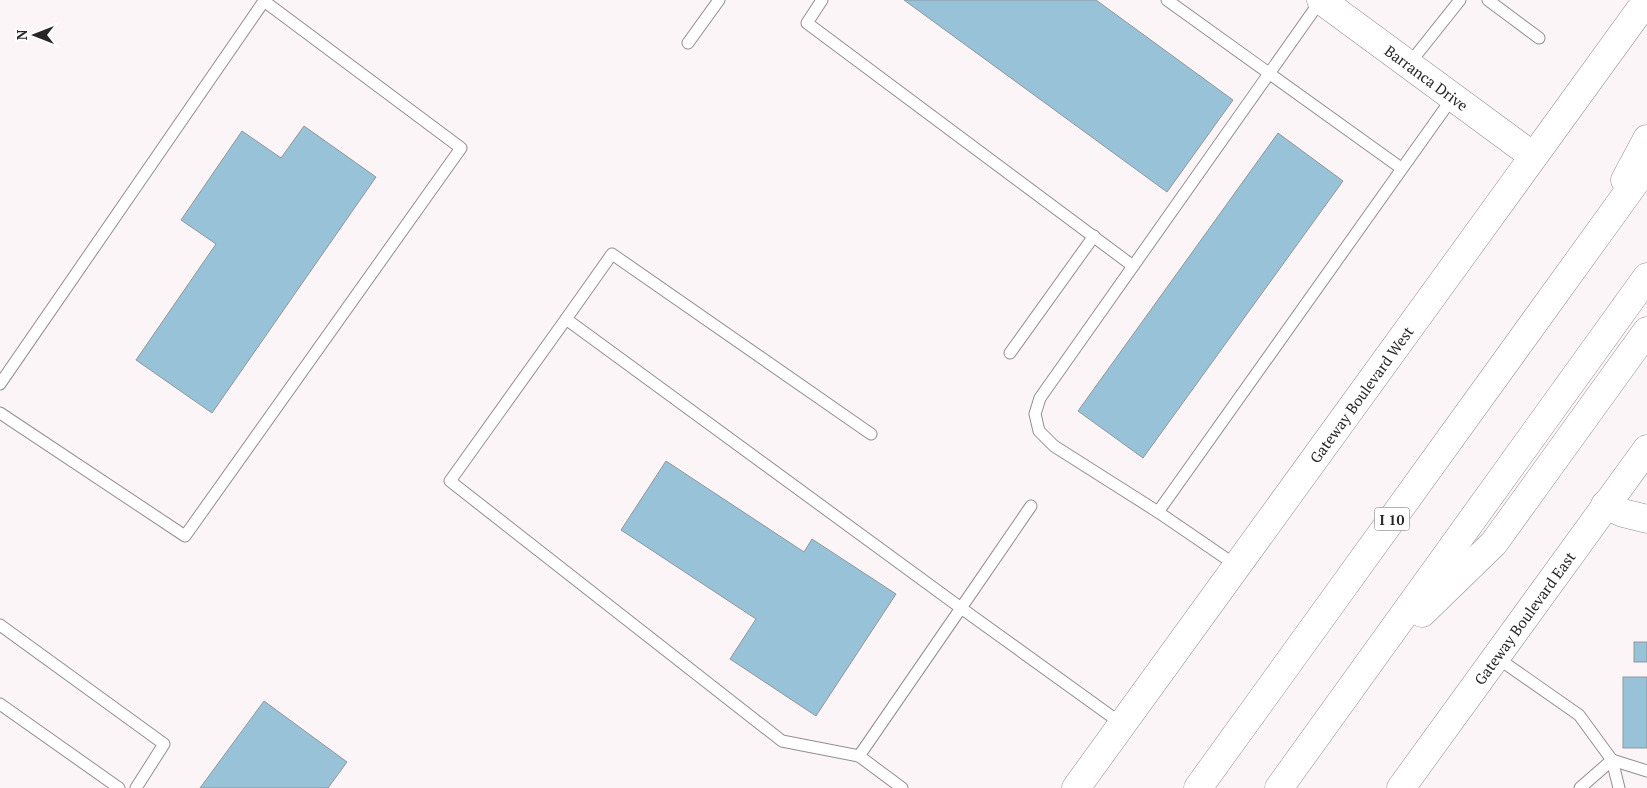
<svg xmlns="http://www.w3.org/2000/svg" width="1647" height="788" font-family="'PT Serif',serif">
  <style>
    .building { fill: #98c2d8; stroke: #91979b }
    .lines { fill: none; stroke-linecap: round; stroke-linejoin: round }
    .lane-casing { stroke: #958e91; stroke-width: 13 }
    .secondary-casing { stroke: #958e91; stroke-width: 29 }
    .highway-casing { stroke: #958e91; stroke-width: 29 }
    .lane { stroke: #fff; stroke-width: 11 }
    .secondary { stroke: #fff; stroke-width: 28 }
    .highway { stroke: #fff; stroke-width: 28 }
    .labels { text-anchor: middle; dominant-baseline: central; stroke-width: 4; stroke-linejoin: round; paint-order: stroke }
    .shield { fill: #fff; stroke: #696768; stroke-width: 1 }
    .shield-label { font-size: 14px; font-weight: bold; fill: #292627 }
    .street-label { font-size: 15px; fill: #292627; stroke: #fff }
  </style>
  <rect width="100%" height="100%" fill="#fcf5f7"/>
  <g class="building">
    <polygon points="904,0 1096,0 1233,100 1167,192"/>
    <polygon points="304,126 376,177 212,413 136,360 216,244 181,220 242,131 281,158"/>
    <polygon points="1278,133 1343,181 1143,458 1078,411"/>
    <polygon points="666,461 804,552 812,539 896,594 816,716 730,659 756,619 621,530"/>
    <rect x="1634" y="642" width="13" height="20"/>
    <rect x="1623" y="677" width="24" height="71"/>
    <polygon points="264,701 347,762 328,788 200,788"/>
  </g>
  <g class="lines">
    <g class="lane-casing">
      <g id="lane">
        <polyline points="822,0 807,23 1133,266"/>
        <polyline points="1167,0 1401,168"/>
        <polyline points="1488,0 1539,38"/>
        <polyline points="688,43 719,0"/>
        <polyline points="1409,64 1460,0"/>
        <polyline points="566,319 612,254 871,434"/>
        <polyline points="1010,353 1094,236"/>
        <polyline points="0,384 264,1 461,148 185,536 0,413"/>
        <polyline points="1158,512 1054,446 1039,431 1035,414 1040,398 1321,0"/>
        <polyline points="1237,566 1158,512 1453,97"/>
        <polyline points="0,625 164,744 136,788"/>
        <polyline points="1496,657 1579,715 1612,760 1619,788"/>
        <polyline points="0,704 119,788"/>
        <polyline points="859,756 782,741 450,481 566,319 961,608 1031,506"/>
        <polyline points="1612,760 1647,771"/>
        <polyline points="902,788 859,756 961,608 1122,724"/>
        <polyline points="1580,788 1612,760"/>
      </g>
    </g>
    <g class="secondary-casing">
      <g id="secondary">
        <path id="s1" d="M1321,0L1533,156"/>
        <polyline points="1605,505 1623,513 1647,519"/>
        <path id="s2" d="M1076,788L1647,0"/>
        <path id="s3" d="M1401,788L1647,449"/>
      </g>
    </g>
    <g class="highway-casing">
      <g id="highway">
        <polyline points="1625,180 1647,139"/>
        <polyline points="1422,613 1494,543 1647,331"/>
        <polyline points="1198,788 1647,166"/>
        <polyline points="1279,788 1647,277"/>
      </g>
    </g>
    <use href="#lane" class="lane"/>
    <use href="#secondary" class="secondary"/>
    <use href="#highway" class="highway"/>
  </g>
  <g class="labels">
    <rect class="shield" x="1374.5" y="507.5" width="35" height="23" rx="4"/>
    <g class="shield-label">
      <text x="1392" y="519">I 10</text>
    </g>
    <g class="street-label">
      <text stroke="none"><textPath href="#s1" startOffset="131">Barranca Drive</textPath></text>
      <text stroke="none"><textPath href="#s2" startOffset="486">Gateway Boulevard West</textPath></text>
      <text stroke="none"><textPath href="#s3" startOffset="210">Gateway Boulevard East</textPath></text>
    </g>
  </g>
  <g transform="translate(35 35) rotate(270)" stroke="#ffffff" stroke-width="4" paint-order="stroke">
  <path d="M0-4L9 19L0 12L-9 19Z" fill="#292627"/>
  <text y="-8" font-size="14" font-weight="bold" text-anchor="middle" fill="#292627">N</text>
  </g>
</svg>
